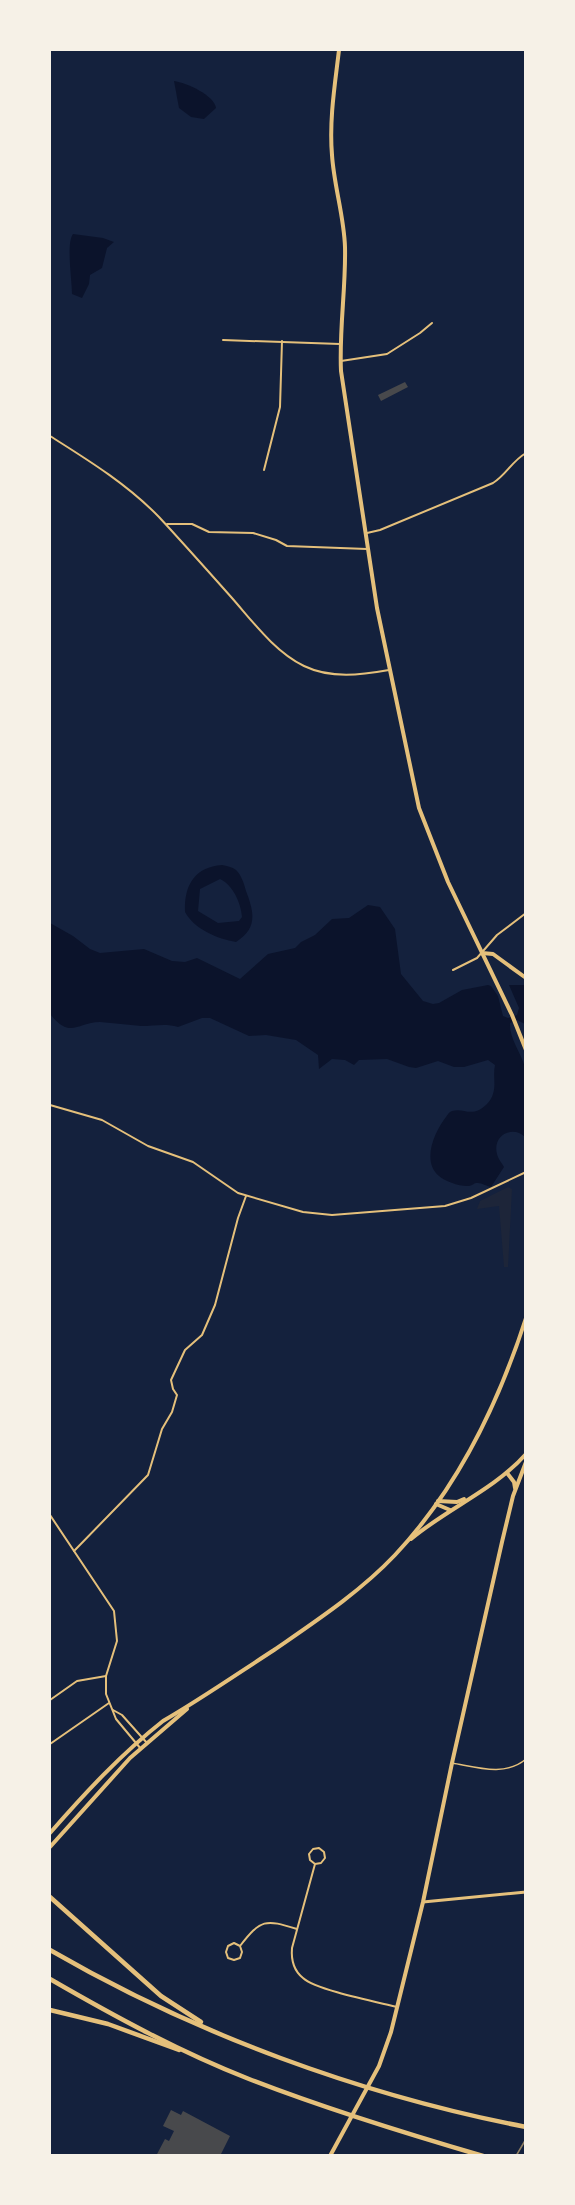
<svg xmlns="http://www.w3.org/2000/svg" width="575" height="2205" font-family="Overpass,sans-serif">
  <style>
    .green { fill: #1d2539 }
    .water { fill: #0b132b; fill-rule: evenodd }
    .building { fill: #48494c }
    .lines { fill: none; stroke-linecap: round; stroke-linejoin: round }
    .service { stroke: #e5c07b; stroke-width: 1.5 }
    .minor { stroke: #e5c07b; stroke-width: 2 }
    .tertiary { stroke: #e5c07b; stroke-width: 3 }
    .secondary { stroke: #e5c07b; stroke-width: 4 }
    .primary { stroke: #e5c07b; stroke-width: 4 }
    .motorway { stroke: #e5c07b; stroke-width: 4.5 }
    .rail { stroke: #918062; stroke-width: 1.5 }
  </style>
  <rect width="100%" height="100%" fill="#14213d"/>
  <polygon class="green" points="508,1187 512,1189 508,1267 504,1267 499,1206 477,1209 480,1201"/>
  <g class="water">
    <path d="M174,81C187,83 214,95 216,108L204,119L191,117L179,108Z"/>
    <path d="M73,234L103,238L114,242L107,248L102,268L90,275L89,284L82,298L72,294C72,280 66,243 73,234Z"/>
    <path d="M222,865C227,866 232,867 236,870C242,876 244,884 246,891C254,912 258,928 236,942C218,939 194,929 185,912C184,886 194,867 222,865ZM220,879C233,885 241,903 242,917L239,921L218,923L198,911L200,889Z"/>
    <path d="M368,905L380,907L395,929L401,974L423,1001L433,1004L439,1003L462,990L488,985L491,986L498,996L503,1016L508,1018L517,1015L519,1008L509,985H525V1024L517,1020L510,1023C509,1038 521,1053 525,1067C529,1087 525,1116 525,1137C513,1125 492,1135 497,1154C498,1159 502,1163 504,1167L491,1187C486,1186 482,1183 478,1183C472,1183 475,1185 469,1186C461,1187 444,1181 439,1176C421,1161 435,1131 446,1117C448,1114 449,1112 452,1111C464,1107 472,1119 487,1104C499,1091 492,1079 495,1065L488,1060L464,1067H454L438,1061L416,1068L409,1067L387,1059L359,1060L354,1065L345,1060L332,1059L319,1069L318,1055L296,1040L266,1035L249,1036L210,1018H202L178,1027C166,1023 154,1026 141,1026C128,1025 114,1023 100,1022C77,1022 71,1040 50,1014V923L73,936L90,949L100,953L144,949L172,961L185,962L197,958L240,979L268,954L295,948L301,942L315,935L332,919L349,918Z"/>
  </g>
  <g class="building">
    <polygon points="405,382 408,387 381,401 378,395"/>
    <polygon points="171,2110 181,2115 183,2111 230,2136 220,2156 156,2156 165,2139 169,2141 174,2131 163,2126"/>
  </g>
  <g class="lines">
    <path class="service" d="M452,1763C476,1767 505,1777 526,1759"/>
    <g class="minor">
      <polyline points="223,340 340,344"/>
      <polyline points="341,361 387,354 420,333 432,323"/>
      <path d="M50,436C88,460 127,484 159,517C184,544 208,571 232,598C253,622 275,652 304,666C331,679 361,675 389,670"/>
      <polyline points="264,470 280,407 282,341"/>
      <polyline points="167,524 192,524 209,532 253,533 276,540 287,546 367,549"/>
      <path d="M367,533L380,530L493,483C506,475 512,461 526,453"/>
      <polyline points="453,970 477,958 497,935 526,913"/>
      <polyline points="50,1105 102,1120 148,1146 193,1162 238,1193 303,1212 332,1215 445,1206 471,1198 526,1172"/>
      <polyline points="50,1515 114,1611 117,1641 106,1676 106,1694 116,1719 141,1749"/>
      <polyline points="74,1551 148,1475 162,1429 172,1412 177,1395 173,1389 171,1380 185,1350 202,1335 215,1305 238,1218 246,1196"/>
      <polyline points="50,1700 77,1681 106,1676"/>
      <polyline points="113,1710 122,1715 147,1743"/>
      <polyline points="50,1744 109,1703"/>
      <path d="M315,1864L310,1860L309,1854L313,1849L319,1848L324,1852L325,1858L321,1863L315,1864L292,1948C291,1960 293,1970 303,1978C316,1990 377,2002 397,2007"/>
      <path d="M240,1946L234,1943L228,1946L226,1952L228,1958L234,1960L240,1958L242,1952L240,1946C261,1919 265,1919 297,1929"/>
    </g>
    <polyline class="tertiary" points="423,1902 526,1892"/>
    <g class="secondary">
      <polyline points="482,953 493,954 526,978"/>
      <polyline points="507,1473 514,1482 515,1488"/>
      <polyline points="438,1501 457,1502 464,1499"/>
      <polyline points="436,1504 450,1510"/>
      <path d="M411,1539C448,1508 494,1490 526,1454"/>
      <polyline points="330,2156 379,2066 391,2032 423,1902 452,1763 502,1542 513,1496 526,1462"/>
    </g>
    <g class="primary">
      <path d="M339,50C335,84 329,120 332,155C334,186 344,216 345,247C346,288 339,329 341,371L377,608L419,808L448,882L512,1015L526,1050"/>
      <path d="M50,1833C85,1793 121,1754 163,1721C201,1699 237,1674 274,1650C316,1621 360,1592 395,1555C458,1488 498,1405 526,1318"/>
      <polyline points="50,1847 130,1758 187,1709"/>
    </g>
    <g class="motorway">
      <polyline points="50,1897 161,1996 201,2022"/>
      <path d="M50,1950C195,2034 361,2095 526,2127"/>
      <path d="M50,1979C114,2016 180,2052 249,2079C326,2109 404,2133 483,2156"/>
      <polyline points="50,2010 108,2024 179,2050"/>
    </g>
    <polyline class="rail" points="516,2156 526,2139"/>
  </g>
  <rect width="575" height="2205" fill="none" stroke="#f6f1e7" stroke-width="102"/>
</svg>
